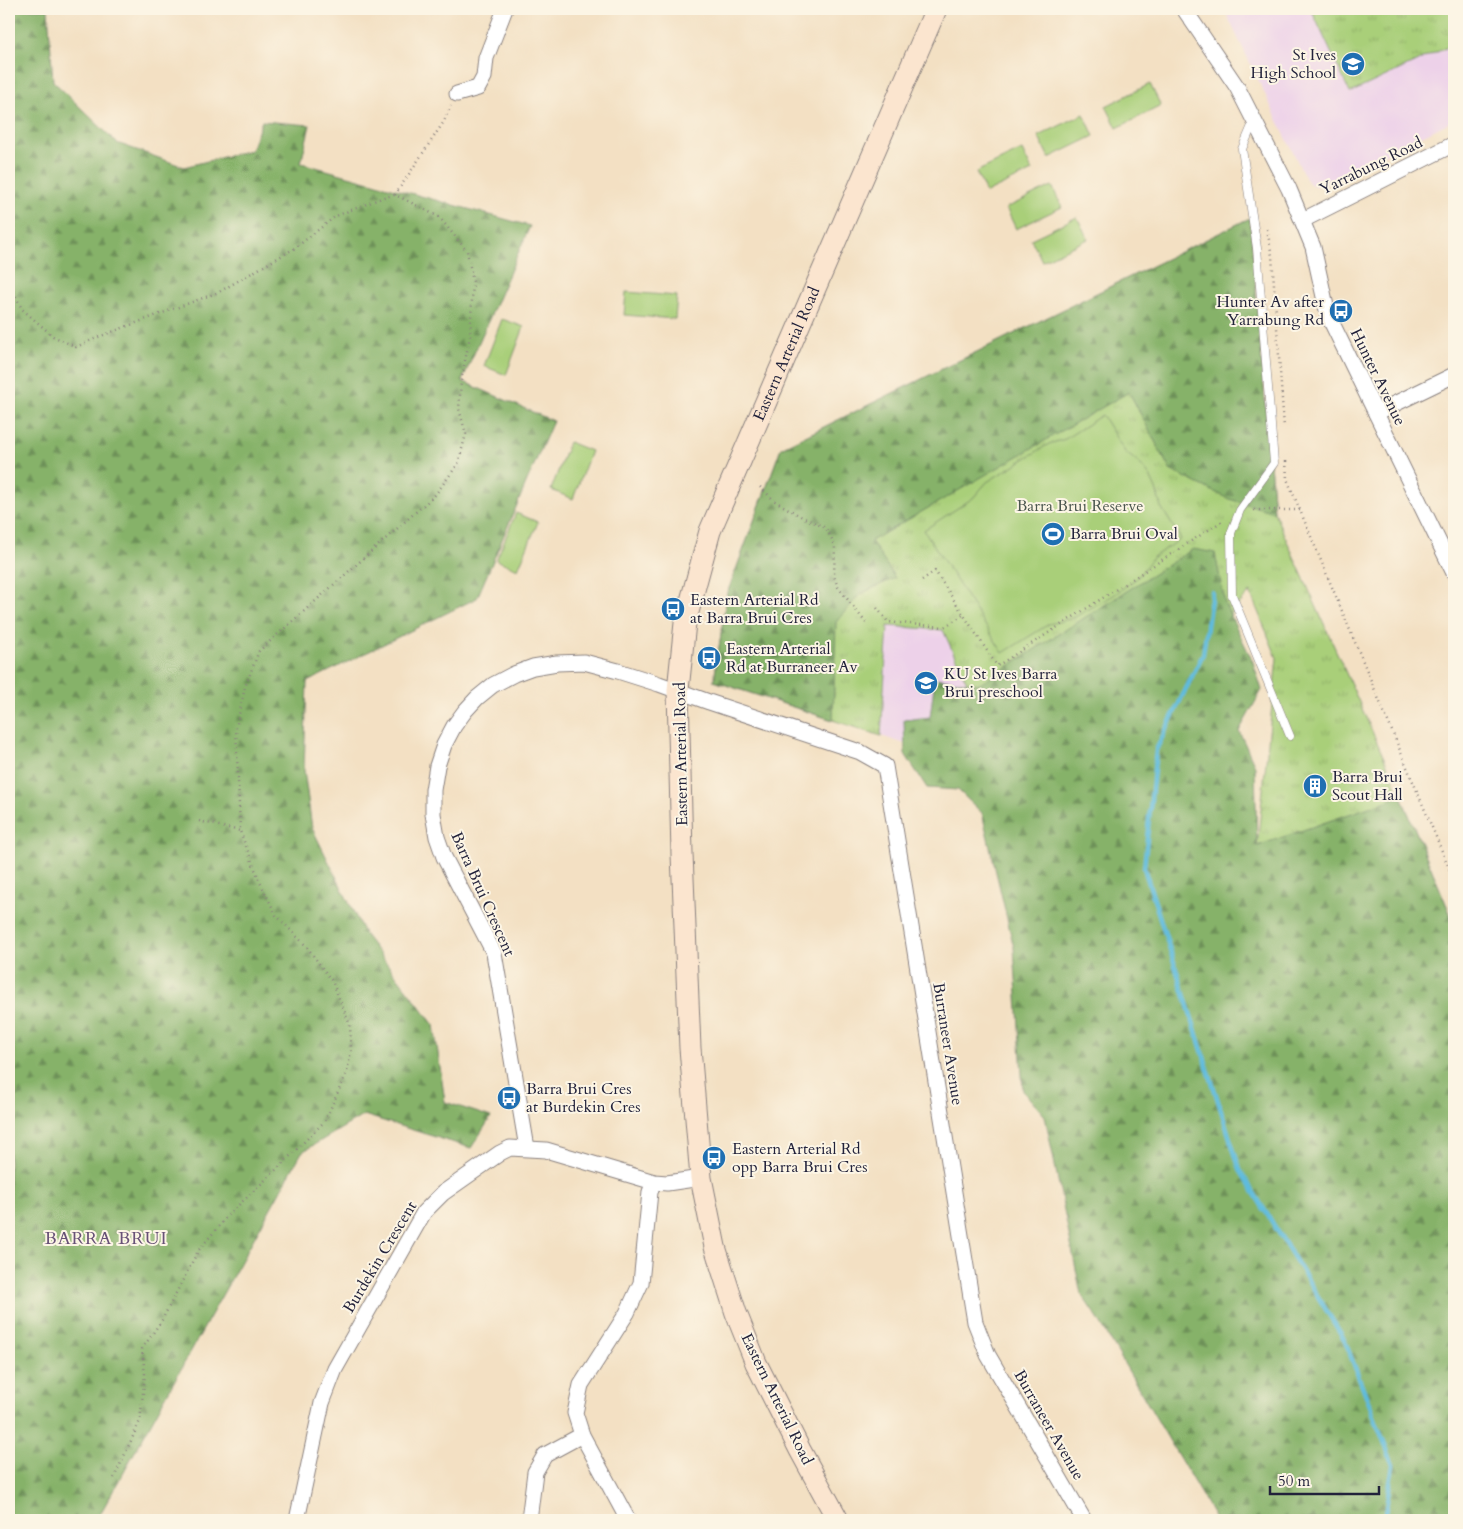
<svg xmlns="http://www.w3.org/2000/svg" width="1463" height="1529" font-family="Cardo,serif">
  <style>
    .built { fill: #edd1e9 }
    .grass { fill: url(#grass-tufts); stroke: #66785a }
    .forest { fill: url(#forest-firs); stroke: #546a52 }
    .pitch { fill: #a9cf79; stroke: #66785a }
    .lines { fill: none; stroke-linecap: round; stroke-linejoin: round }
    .stream { stroke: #5fbbdd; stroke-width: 4.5 }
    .lane-casing { stroke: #8a817f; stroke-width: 9 }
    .street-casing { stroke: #8a817f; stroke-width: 17 }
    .secondary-casing { stroke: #8a817f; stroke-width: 23 }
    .path { stroke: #8a817f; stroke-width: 2.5; stroke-dasharray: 1 4; stroke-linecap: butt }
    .lane { stroke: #fff; stroke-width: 8 }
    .street { stroke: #fff; stroke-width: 15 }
    .secondary { stroke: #fbe5cf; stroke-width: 21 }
    .labels { text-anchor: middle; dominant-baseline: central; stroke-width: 4; stroke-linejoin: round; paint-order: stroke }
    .poi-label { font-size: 16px; fill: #22223b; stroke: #fcf5e5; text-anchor: start }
    .street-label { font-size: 16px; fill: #22223b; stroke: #fcf5e5 }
    .park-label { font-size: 16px; fill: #4a564e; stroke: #fcf5e5 }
    .neighbourhood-label { font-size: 18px; letter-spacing: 1px; fill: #685278; stroke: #fcf5e5 }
  </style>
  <defs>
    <pattern id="grass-tufts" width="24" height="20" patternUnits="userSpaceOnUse" patternTransform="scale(1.25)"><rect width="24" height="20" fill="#a9cf79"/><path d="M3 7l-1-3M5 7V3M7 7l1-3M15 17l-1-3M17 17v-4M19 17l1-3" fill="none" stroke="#91b16a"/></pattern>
    <pattern id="forest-firs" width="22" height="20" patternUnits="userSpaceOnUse" patternTransform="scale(1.25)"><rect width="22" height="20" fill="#86b269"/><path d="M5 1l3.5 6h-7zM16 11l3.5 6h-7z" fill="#6d9058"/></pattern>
  </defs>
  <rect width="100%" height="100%" fill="#fcf5e5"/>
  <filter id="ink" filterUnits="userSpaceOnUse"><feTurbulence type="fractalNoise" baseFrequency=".02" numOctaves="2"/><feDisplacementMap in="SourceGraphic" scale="10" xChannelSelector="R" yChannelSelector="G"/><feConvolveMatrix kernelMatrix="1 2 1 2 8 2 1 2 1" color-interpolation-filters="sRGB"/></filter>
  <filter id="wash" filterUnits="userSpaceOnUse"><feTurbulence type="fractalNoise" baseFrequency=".0096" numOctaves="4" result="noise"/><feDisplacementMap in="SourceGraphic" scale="20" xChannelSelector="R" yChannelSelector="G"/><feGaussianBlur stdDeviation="1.12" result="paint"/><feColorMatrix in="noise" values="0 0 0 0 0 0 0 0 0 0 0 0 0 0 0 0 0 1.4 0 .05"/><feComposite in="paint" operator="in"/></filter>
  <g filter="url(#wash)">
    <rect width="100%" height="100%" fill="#f3e0c3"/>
    <g class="built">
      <polygon points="1224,9 1454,9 1454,120 1323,185 1315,186 1310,184 1306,179"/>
      <polygon points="888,626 944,629 1004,764 969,765 881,736"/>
    </g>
    <g class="grass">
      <polygon points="1311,9 1454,9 1454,44 1350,93"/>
      <polygon points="1250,218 1274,512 1401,796 1454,923 1257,846 1277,658 1250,592 1157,697 1004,764 943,630 888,626 881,736 714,681 727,594 781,448"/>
    </g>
    <g class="forest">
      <polygon points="9,9 48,9 53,81 117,143 184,167 251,150 262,121 310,125 301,163 530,226 462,381 553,421 477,598 307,682 304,770 312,828 365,935 434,1025 445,1102 491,1117 471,1148 364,1115 302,1152 99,1516 98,1520 9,1520"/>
      <polygon points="1250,218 1274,512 1229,499 1170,470 1129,392 871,541 895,578 860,594 836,622 833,720 714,681 727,594 781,448"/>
      <polygon points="1193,549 1215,553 1225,604 1253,662 1262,690 1239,731 1255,766 1257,846 1401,796 1454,923 1454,1520 1216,1520 1098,1319 1081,1294 1045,1116 1023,1091 1014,948 982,813 958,790 927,788 905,754 904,720 930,717 935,678 980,684"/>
    </g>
    <g class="pitch">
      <polygon points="1150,84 1161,106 1117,128 1106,106"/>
      <polygon points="1084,114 1094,136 1049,158 1038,136"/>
      <polygon points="1022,150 1032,171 986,193 976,172"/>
      <polygon points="1052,186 1062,207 1016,229 1006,208"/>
      <polygon points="1077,217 1088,239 1042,261 1031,239"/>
      <polygon points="626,292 677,296 675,319 624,315"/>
      <polygon points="502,319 524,327 506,375 484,366"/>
      <polygon points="1102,415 1125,452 1142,466 1150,476 1156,489 1161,507 1181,539 1153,557 1137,578 1114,595 1075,617 1062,621 1049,624 1003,653 924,530 973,498 987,482 1049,444 1065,439"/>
      <polygon points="569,442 591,451 573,499 551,490"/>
      <polygon points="516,513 538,522 518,569 496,560"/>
    </g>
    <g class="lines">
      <polyline class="stream" points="1212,592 1203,654 1156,750 1144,868 1240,1170 1344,1339 1393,1465 1384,1520"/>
    </g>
  </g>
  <g filter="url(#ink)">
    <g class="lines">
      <g class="lane-casing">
        <polyline id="lane" points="1254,121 1242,149 1257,248 1274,463 1240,510 1231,533 1232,595 1290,736"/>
      </g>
      <g class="street-casing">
        <g id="street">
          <polyline points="1184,9 1237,87 1289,189 1313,247 1328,315 1454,573"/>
          <polyline points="457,94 478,88 484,77 486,58 505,9"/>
          <polyline points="1303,220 1454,144"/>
          <polyline points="1376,413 1454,375"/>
          <polyline points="527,1148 494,953 444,857 437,837 433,814 433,790 437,766 444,745 454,726 465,711 477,698 493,685 514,674 533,667 557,663 584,662 618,671 659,684 709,702 860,752 885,766 975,1322 988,1355 1084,1520"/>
          <polyline points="297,1520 322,1403 335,1369 424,1212 443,1193 500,1153 510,1148 546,1150 654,1182 667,1183 701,1178"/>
          <polyline points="529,1520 535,1472 545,1455 582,1435"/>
          <polyline points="628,1520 582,1435 575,1413 581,1385 627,1313 641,1283 650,1192 654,1182"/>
        </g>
      </g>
      <g class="secondary-casing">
        <g id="secondary">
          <path id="s1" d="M838,1520L800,1450L756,1363L736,1313L715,1247L701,1178L690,1048L682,854L678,690L685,623L710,531L936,9"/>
        </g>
      </g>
      <g class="path">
        <polyline points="395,195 443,123 451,106"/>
        <polyline points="1267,229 1272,256 1284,428"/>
        <polyline points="9,283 22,309 53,336 76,347 101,336 219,292 295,248 336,216 384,197 395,195 406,200 439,217 467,251 473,282 470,336 461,381 459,409 466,434 458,464 435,495 259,651 245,687 236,728 240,831 260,882 276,915 307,947 332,981 350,1025 351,1051 347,1072 325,1121 277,1169 229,1214 198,1251 162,1320 142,1349 145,1374 140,1421 114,1478"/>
        <polyline points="1286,461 1287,479 1454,880"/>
        <polyline points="760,487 775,501 802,517 826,528 835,545 834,576 838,587 866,623"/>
        <polyline points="1254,510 1300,510"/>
        <polyline points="922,580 935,571 997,666 1224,520"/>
        <polyline points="877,608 888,622 944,627 963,615"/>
        <polyline points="199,821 240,831"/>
      </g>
      <use href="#lane" class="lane"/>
      <use href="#street" class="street"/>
      <use href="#secondary" class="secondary"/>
    </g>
  </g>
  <defs>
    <g id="school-disc" transform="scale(1.25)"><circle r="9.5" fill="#1f6fb2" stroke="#fcf5e5"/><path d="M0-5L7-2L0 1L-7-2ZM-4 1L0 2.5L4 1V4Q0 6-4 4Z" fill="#fff"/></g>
    <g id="bus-disc" transform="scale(1.25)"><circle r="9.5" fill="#1f6fb2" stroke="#fcf5e5"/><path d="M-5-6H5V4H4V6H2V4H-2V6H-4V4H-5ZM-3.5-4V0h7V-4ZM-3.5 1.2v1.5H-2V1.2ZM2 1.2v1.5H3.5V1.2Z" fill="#fff"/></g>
    <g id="stadium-disc" transform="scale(1.25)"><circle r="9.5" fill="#1f6fb2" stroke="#fcf5e5"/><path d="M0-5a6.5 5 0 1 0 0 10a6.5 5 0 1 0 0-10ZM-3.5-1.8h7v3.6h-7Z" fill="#fff"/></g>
    <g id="building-disc" transform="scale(1.25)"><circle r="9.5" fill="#1f6fb2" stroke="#fcf5e5"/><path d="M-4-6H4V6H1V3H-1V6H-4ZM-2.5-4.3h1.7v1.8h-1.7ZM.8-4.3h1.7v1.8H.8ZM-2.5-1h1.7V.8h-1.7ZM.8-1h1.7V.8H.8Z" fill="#fff"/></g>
  </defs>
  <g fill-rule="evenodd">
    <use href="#school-disc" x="1353" y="64"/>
    <use href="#bus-disc" x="1341" y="311"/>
    <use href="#stadium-disc" x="1053" y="534"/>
    <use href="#bus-disc" x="673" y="609"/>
    <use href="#bus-disc" x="709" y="658"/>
    <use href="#school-disc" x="926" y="683"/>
    <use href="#building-disc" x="1315" y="786"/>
    <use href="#bus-disc" x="509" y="1098"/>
    <use href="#bus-disc" x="714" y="1158"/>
  </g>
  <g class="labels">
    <g class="poi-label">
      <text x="1336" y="55" text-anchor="end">St Ives<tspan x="1336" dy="18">High School</tspan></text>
      <text x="1324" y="302" text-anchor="end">Hunter Av after<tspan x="1324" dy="18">Yarrabung Rd</tspan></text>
      <text x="1070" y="534">Barra Brui Oval</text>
      <text x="690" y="600">Eastern Arterial Rd<tspan x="690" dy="18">at Barra Brui Cres</tspan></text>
      <text x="726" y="649">Eastern Arterial<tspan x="726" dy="18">Rd at Burraneer Av</tspan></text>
      <text x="944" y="674">KU St Ives Barra<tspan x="944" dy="18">Brui preschool</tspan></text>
      <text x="1332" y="777">Barra Brui<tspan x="1332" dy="18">Scout Hall</tspan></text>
      <text x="526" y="1089">Barra Brui Cres<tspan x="526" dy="18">at Burdekin Cres</tspan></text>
      <text x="732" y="1149">Eastern Arterial Rd<tspan x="732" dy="18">opp Barra Brui Cres</tspan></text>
    </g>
    <g class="street-label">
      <text transform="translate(1371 166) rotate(-26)">Yarrabung Road</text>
      <text stroke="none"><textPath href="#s1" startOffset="1215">Eastern Arterial Road</textPath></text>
      <text transform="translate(1378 377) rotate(64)">Hunter Avenue</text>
      <text transform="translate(681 754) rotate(-91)">Eastern Arterial Road</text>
      <text transform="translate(483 894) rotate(66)">Barra Brui Crescent</text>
      <text transform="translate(948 1044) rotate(81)">Burraneer Avenue</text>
      <text transform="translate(380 1257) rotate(-59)">Burdekin Crescent</text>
      <text transform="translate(777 1399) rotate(64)">Eastern Arterial Road</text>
      <text transform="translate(1049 1425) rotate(60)">Burraneer Avenue</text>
    </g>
    <g class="park-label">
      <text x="1080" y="506">Barra Brui Reserve</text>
    </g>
    <g class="neighbourhood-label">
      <text x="106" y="1238">BARRA BRUI</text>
    </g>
  </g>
  <rect width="1463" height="1529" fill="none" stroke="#fcf5e5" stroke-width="30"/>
  <path d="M1270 1486v8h109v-8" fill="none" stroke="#22223b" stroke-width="2.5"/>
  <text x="1278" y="1486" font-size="15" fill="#22223b" stroke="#fcf5e5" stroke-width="4" paint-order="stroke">50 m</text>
</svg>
